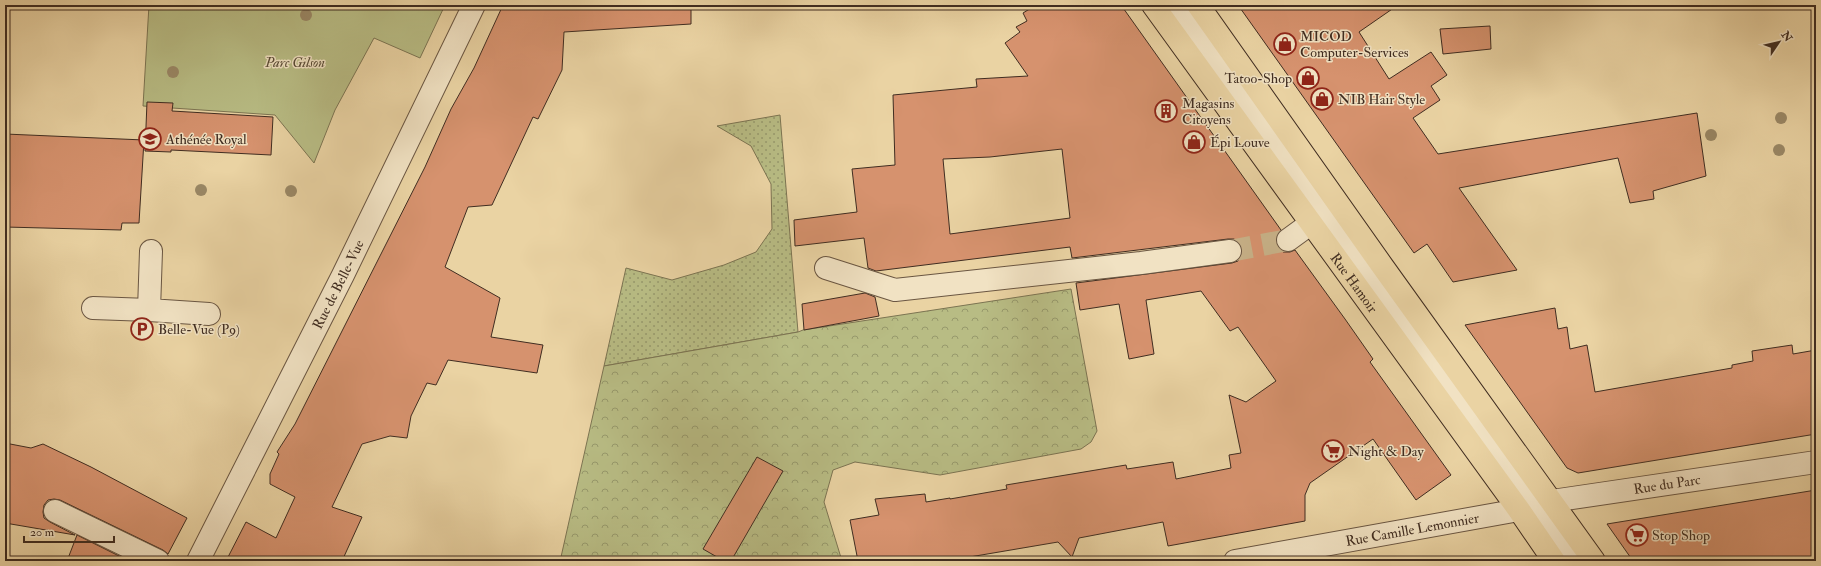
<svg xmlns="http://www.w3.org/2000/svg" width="1821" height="566" font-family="'IM FELL Double Pica',serif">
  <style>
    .grass { fill: url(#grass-dots); stroke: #7c7452 }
    .forest { fill: url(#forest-crowns); stroke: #7c7452 }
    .park { fill: #b8bc84; stroke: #7c7452 }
    .building { fill: #d6926e; stroke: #402d21; fill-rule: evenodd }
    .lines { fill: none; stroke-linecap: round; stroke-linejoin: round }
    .minor-tunnel { stroke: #c8b289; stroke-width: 22; stroke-dasharray: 22 11; stroke-linecap: butt }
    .minor-casing { stroke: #6a5642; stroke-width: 24 }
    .major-casing { stroke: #402d21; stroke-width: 24 }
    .minor { stroke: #f1e2c3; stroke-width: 22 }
    .major { stroke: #ead3a3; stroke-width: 22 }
    .tree { fill: #9a8866 }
    .labels { text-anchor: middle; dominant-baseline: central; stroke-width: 3; stroke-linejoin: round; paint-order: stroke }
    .poi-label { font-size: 14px; fill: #402d21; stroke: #f1e2c3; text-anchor: start }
    .park-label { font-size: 14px; font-style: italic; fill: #584a35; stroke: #f1e2c3 }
    .street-label { font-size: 14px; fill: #402d21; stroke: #f1e2c3 }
  </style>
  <defs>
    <pattern id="grass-dots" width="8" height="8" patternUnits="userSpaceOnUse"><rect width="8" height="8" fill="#b8bc84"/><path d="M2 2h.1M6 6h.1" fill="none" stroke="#97996c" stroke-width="1.8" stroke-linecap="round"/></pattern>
    <pattern id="forest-crowns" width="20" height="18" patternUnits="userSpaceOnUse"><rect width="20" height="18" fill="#b8bc84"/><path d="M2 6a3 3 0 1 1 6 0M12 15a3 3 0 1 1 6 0" fill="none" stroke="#97996c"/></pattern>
  </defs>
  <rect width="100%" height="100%" fill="#ead3a3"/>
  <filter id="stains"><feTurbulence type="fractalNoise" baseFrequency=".005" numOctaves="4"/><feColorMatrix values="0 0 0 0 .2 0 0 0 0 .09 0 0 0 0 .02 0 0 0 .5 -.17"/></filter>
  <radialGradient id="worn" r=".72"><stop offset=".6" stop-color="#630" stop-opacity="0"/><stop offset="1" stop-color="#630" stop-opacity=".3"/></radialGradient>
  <polygon class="grass" points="780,115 798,332 604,366 626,268 672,280 724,265 756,252 772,229 771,184 751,146 717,126"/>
  <polygon class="forest" points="1071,289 1097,431 1091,442 1081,449 940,475 855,462 833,470 824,502 842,561 506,561 509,559 561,557 604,366 798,332 803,330"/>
  <polygon class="park" points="149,5 445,5 420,58 374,38 335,110 314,163 275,115 143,106"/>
  <g class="building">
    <polygon points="503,5 691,5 691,24 564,32 562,70 538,119 533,117 492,205 468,207 445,267 500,298 491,337 543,345 537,373 448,360 436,385 427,383 411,416 407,438 390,436 362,444 332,507 362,517 342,561 226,561 246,522 276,538 295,497 270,484 270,474 279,454 277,452 295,424 425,167 451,109 474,68"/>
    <path d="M1036,5H1121L1281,230L1276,235V242L1278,247L1283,252H1290L1295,250L1345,319L1373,359L1370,362L1451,475L1416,500L1373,439L1310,483L1305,495V521L1168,546L1163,522L1079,538L1072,557L1058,542L946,561H858L850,520L879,515L875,499L925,494L926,502L950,498V499L1007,489L1006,485L1126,465L1127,469L1173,462L1176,479L1231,468L1229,455L1241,453L1229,395L1246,402L1276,381L1238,327L1230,331L1201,291L1146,300L1154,354L1129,359L1119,304L1080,310L1076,283L1232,263L1238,261L1241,256L1242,250L1240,243L1234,239H1228L1072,258L1070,247L876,271L868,268L864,238L795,246L794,220L857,212L852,169L895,165L893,95L977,87L976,79L1028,76L1005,43L1020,32L1016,27L1027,21L1023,13ZM1062,149L1070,218L950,234L943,159L990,157Z"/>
    <polygon points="1238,5 1398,5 1359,32 1389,79 1431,52 1447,75 1431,86 1440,100 1413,118 1438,154 1697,113 1706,176 1653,191 1654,199 1630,203 1618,158 1459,188 1517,270 1453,282 1427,244 1414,253"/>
    <polygon points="1490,26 1491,49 1443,54 1440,29"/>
    <polygon points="147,102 173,103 172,111 273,117 271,155 171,150 171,152 145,151"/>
    <polygon points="5,134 144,140 139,223 122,223 121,230 5,227"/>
    <polygon points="865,293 875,297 879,316 804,330 802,304"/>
    <polygon points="1555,308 1558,329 1567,327 1570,349 1587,345 1595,392 1732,368 1732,365 1753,361 1752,351 1792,345 1793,354 1816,350 1816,434 1578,473 1567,468 1465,325"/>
    <polygon points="5,443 31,448 43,444 91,467 187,518 168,554 163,550 60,500 54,499 48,500 44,505 43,512 44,518 50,522 75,535 5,523"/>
    <polygon points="757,457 783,471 731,561 724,561 703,549"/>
    <polygon points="1816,490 1816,561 1633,561 1607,524"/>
    <polygon points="77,535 129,561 67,561"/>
  </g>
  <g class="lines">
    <polyline class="minor-tunnel" points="1230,251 1288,240"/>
    <g class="minor-casing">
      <g id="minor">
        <polyline points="1176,5 1371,275 1574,561"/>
        <polyline points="1288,240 1325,213"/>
        <polyline points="151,251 149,310 209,314"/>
        <polyline points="826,268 895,290 1141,263 1230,251"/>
        <polyline points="93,308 149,310"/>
        <polyline points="55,511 158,561"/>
        <path id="s1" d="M198,561L343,275L474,5"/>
        <path id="s2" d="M1235,561L1519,510L1552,501L1816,462"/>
      </g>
    </g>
    <g class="major-casing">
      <g id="major">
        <path id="s3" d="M1153,5L1519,510L1554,561"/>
        <polyline points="1198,5 1383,267 1594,561"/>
      </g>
    </g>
    <use href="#minor" class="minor"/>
    <use href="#major" class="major"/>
  </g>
  <g class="tree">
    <circle cx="306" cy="15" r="6"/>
    <circle cx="173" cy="72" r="6"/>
    <circle cx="1781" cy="118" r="6"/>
    <circle cx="1711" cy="135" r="6"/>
    <circle cx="1779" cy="150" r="6"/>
    <circle cx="201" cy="190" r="6"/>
    <circle cx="291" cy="191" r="6"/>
  </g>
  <defs>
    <g id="shop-ring" transform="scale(1.15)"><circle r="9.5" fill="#f1e2c3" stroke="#8f2418" stroke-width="1.5"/><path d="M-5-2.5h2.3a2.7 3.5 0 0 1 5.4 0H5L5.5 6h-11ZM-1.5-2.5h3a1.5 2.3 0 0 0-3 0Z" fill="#8f2418"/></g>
    <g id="building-ring" transform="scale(1.15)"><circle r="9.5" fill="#f1e2c3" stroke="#8f2418" stroke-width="1.5"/><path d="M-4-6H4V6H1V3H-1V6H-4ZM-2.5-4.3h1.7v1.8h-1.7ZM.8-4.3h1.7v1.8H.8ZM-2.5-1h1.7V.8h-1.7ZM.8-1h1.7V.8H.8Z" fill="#8f2418"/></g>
    <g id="school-ring" transform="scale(1.15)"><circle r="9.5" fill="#f1e2c3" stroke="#8f2418" stroke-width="1.5"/><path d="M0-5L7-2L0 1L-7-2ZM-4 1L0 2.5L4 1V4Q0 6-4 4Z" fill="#8f2418"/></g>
    <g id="parking-ring" transform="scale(1.15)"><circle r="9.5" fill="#f1e2c3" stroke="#8f2418" stroke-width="1.5"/><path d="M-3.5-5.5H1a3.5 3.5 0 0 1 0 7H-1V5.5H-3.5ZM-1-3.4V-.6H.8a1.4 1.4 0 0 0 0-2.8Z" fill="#8f2418"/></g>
    <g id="supermarket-ring" transform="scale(1.15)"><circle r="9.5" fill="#f1e2c3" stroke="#8f2418" stroke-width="1.5"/><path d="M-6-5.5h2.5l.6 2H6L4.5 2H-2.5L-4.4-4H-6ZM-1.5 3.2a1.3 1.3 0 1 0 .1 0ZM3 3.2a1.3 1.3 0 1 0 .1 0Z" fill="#8f2418"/></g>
  </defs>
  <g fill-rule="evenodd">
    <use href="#shop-ring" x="1285" y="44"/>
    <use href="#shop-ring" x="1308" y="78"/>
    <use href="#shop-ring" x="1322" y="99"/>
    <use href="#building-ring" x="1166" y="111"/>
    <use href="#school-ring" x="150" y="139"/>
    <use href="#shop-ring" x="1194" y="142"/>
    <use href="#parking-ring" x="142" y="329"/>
    <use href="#supermarket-ring" x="1333" y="451"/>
    <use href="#supermarket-ring" x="1637" y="535"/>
  </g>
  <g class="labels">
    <g class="poi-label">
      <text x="1300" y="36">MICOD<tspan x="1300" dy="16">Computer-Services</tspan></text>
      <text x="1292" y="78" text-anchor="end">Tatoo-Shop</text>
      <text x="1338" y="99">NIB Hair Style</text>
      <text x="1182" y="103">Magasins<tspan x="1182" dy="16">Citoyens</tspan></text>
      <text x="166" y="139">Athénée Royal</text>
      <text x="1210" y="142">Épi Louve</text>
      <text x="158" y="329">Belle-Vue (P9)</text>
      <text x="1348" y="451">Night &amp; Day</text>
      <text x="1652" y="535">Stop Shop</text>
    </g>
    <g class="park-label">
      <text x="295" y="62">Parc Gilson</text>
    </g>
    <g class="street-label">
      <text stroke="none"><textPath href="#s3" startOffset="343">Rue Hamoir</textPath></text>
      <text stroke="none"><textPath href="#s1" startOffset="310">Rue de Belle-Vue</textPath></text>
      <text stroke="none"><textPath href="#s2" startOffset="439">Rue du Parc</textPath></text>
      <text stroke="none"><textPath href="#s2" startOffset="180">Rue Camille Lemonnier</textPath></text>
    </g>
  </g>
  <rect width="1821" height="566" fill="none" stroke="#ead3a3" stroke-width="20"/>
  <rect x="6" y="6" width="1809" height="554" fill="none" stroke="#402d21" stroke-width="2"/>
  <rect x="10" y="10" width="1801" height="546" fill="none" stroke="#402d21"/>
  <g transform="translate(1779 42) rotate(55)" stroke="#f1e2c3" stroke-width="3" paint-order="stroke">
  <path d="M0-3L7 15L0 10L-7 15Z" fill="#402d21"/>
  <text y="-6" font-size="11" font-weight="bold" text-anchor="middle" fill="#402d21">N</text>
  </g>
  <path d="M24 536v6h90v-6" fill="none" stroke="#402d21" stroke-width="2"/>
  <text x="30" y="536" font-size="12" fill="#402d21" stroke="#f1e2c3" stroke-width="3" paint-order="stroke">20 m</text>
  <rect width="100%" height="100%" filter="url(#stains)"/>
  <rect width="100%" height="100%" fill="url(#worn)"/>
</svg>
